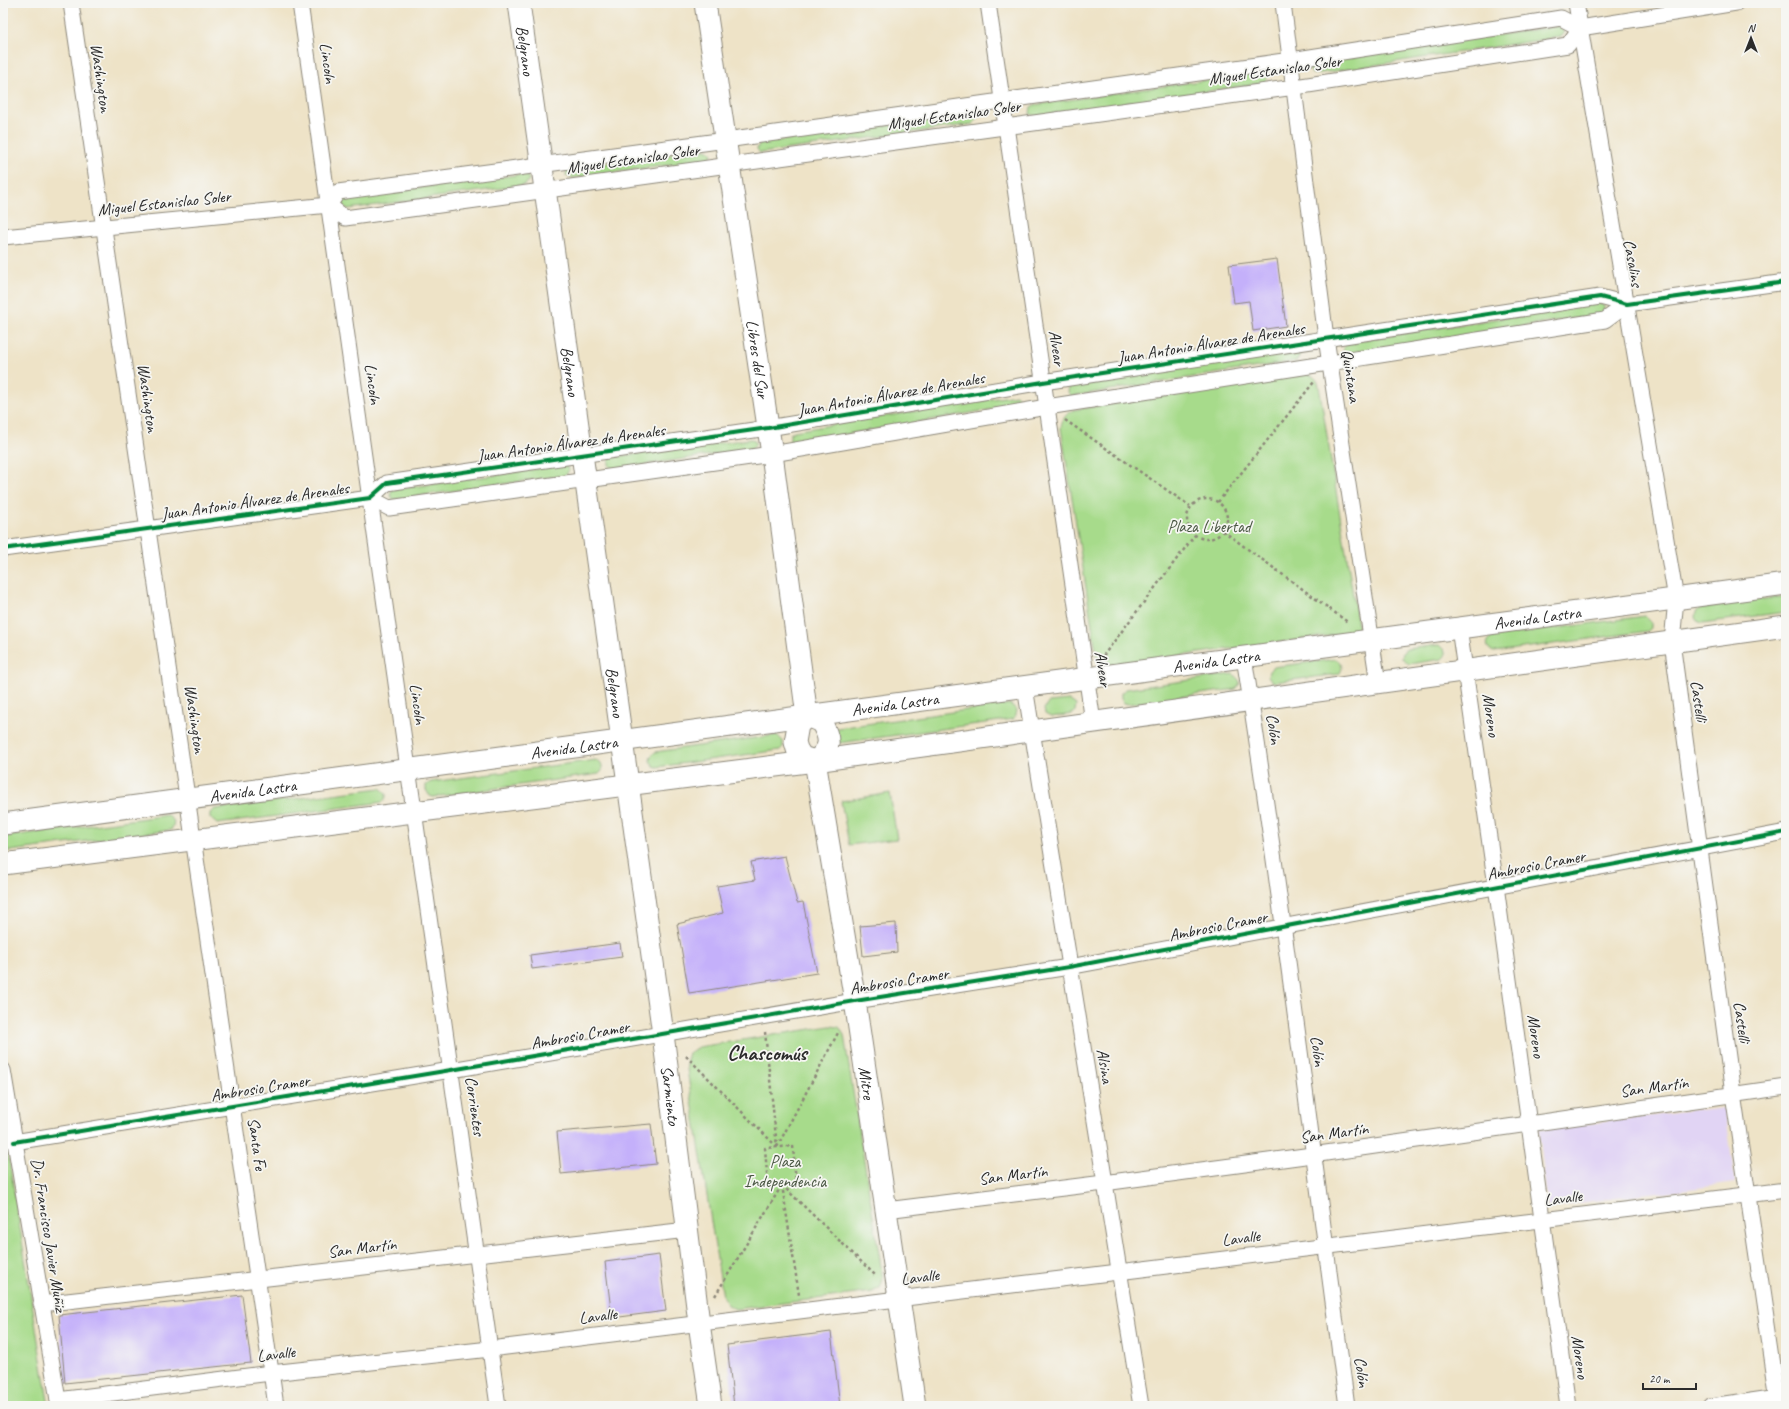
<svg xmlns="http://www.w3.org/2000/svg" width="1789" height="1409" font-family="Caveat,sans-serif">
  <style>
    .built { fill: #e1d4f4 }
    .green { fill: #a7db8b; stroke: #69835b }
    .building { fill: #c4b0fa }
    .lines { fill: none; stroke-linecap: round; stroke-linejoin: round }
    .street-casing { stroke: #8c8779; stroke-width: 17 }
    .secondary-casing { stroke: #8c8779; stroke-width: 23 }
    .path { stroke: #8c8779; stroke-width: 2.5; stroke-dasharray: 3 3; stroke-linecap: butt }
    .street { stroke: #fff; stroke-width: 15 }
    .secondary { stroke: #fff; stroke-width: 21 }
    .cycleway-casing { stroke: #f6f6f2; stroke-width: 6 }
    .cycleway { stroke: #00873e; stroke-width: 4 }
    .labels { text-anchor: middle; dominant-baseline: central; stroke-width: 3.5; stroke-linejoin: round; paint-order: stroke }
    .street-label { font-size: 17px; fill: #2b2b2b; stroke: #f6f6f2 }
    .park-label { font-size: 17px; fill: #4a5743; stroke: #f6f6f2 }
    .district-label { font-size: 21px; font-weight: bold; fill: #2b2b2b; stroke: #f6f6f2 }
  </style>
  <rect width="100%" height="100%" fill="#f6f6f2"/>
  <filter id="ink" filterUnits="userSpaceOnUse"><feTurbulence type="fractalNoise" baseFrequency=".025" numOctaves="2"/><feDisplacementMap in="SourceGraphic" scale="8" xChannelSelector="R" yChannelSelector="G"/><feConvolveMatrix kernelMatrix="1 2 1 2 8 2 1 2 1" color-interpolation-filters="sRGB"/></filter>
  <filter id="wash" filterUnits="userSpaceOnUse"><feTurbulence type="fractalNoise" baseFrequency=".012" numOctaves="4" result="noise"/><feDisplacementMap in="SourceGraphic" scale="16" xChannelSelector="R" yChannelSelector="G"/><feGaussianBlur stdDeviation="0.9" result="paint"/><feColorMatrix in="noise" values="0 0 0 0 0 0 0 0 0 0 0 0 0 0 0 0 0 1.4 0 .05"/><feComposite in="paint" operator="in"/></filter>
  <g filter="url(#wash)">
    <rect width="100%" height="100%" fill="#eee3c7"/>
    <polygon class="built" points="1725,1107 1735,1183 1548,1207 1539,1130"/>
    <g class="green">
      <polygon points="1559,26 1564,32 1560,37 1315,74 1312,74 1309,69 1310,65 1314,63"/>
      <polygon points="1262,72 1267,78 1264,83 1035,116 1030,114 1031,107 1034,105"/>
      <polygon points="972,114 975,115 977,119 973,124 760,153 757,149 759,144 762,143"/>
      <polygon points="707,149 710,151 712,155 708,160 572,178 566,176 567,169"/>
      <polygon points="524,174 527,175 529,180 525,185 348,209 343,206 344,199 347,197"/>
      <polygon points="1599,303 1604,306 1604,308 1601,314 1346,353 1343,349 1345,344 1348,342"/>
      <polygon points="1295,350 1298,351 1300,355 1297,361 1071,396 1068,392 1069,387 1073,386"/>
      <path d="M1306,374C1314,376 1317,378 1319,386L1358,626L1357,632L1101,666L1097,658L1061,428C1062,419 1065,415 1073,410Z"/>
      <polygon points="1016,395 1021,400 1017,405 795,443 790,441 790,434 794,431"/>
      <polygon points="751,439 754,440 756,444 752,449 614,469 609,466 609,459 613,457"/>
      <polygon points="565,465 569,470 566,475 396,499 393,499 390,494 392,490"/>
      <polygon points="1786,596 1786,612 1702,623 1699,622 1695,617 1696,612 1700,608"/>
      <path d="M1645,616L1651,622V628L1648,631L1494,652C1486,649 1485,642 1492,637Z"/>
      <polygon points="1439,645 1445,651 1445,656 1442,659 1409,664 1402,658 1403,652 1407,649"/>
      <path d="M1336,659C1342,663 1344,668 1339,674L1275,682L1272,681L1268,676L1269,671L1273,667Z"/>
      <polygon points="1233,674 1239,680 1240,683 1236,689 1128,704 1124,703 1121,698 1121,693 1126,689"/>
      <polygon points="1069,700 1076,705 1075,711 1073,714 1051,717 1045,714 1044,709 1049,702"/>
      <polygon points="1010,704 1017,710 1016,715 1014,719 839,743 836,742 834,730 837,728"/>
      <polygon points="777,735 783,741 783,747 780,750 657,767 654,766 650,761 651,756 655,752"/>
      <polygon points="596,760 602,765 602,771 599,774 433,797 430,796 426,790 426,785 431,782"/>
      <polygon points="380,788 386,793 386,797 383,802 217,824 210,818 210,813 215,809"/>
      <polygon points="890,793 897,839 849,845 841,801"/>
      <polygon points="168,815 174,821 173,826 171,830 3,852 3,837"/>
      <polygon points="830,1026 839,1027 844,1035 883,1279 880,1288 872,1292 735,1309 727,1304 723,1297 686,1063 689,1053 698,1047"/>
      <polygon points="3,1122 43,1372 49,1406 3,1406"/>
    </g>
    <g id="blocks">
      <g class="building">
        <polygon points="1277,259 1286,326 1253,331 1249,301 1234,303 1229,265"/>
        <polygon points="785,856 797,903 803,902 817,973 689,993 677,924 723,913 717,886 755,880 751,862"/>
        <polygon points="896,923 897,952 863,956 860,926"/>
        <polygon points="620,943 622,957 532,969 530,955"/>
        <polygon points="651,1124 656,1164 561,1174 557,1132"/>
        <polygon points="659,1255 666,1311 612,1318 605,1262"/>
        <polygon points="242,1295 251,1363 65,1383 59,1315"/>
        <polygon points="831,1332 840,1406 734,1406 727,1345"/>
      </g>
    </g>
  </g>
  <g filter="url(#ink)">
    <use href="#blocks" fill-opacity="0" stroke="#8c8779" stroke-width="1"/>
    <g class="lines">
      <g class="street-casing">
        <g id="street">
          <polyline points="71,3 276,1406"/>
          <polyline points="300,3 498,1406"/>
          <polyline points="988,3 1093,722"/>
          <polyline points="1283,3 1326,338 1378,683"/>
          <polyline points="1576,3 1676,599 1672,642 1733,1094 1779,1406"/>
          <polyline points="329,205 338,192 726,140 1291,60 1561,18 1580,28 1736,3"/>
          <polyline points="3,237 329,205 345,218 1295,87 1568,45 1580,28"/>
          <polyline points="370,498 389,508 772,454 1047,407 1605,320 1627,304"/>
          <polyline points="3,549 370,498 387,483 768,428 1043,382 1600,297 1627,304 1786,282"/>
          <polyline points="1459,628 1496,886 1568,1406"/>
          <path d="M1244,657C1283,906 1313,1156 1347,1406"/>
          <polyline points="1025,687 1141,1406"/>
          <polyline points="3,1070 59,1406"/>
          <polyline points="14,1142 451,1070 855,1001 1069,967 1786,832"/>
          <polyline points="886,1210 1104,1183 1312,1155 1786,1087"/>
          <polyline points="41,1304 687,1230"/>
          <polyline points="58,1400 271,1373 490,1349 1786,1190"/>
          <polyline points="1711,1406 1786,1395"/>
        </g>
      </g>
      <g class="secondary-casing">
        <g id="secondary">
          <path id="s1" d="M519,3L663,1034L699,1323L711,1406"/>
          <path id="s2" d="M705,3L772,454L807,716"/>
          <path d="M807,716L821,722C831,739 832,748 815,761"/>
          <polyline points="807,716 798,725 795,742 797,749 802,757 815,761"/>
          <path id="s3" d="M815,761L855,1001L915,1406"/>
          <path id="s4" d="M3,824L1786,584"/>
          <polyline points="3,864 815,761 1786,626"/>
        </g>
      </g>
      <g class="path">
        <polyline points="1065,420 1190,506"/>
        <circle cx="1207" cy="519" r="20"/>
        <polyline points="1218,502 1314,382"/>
        <polyline points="1223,531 1349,623"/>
        <polyline points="1103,656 1195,535"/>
        <polyline points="765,1032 777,1147"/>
        <polyline points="686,1056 777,1147"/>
        <polygon points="793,1146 796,1184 768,1186 765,1148"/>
        <polyline points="777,1147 839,1031"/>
        <polyline points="782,1185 876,1276"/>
        <polyline points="782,1185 799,1295"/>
        <polyline points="715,1296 782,1185"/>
      </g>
      <use href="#street" class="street"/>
      <use href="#secondary" class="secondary"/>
      <g class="cycleway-casing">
        <g id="cycleway">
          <polyline points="3,549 370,498 387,483 768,428 1043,382 1600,297 1627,304 1786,282"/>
          <polyline points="14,1142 451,1070 855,1001 1069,967 1786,832"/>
        </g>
      </g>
      <use href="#cycleway" class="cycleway"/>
    </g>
  </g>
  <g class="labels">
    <g class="street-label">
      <text stroke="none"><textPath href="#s1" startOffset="48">Belgrano</textPath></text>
      <text transform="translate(328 63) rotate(82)">Lincoln</text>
      <text transform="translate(1275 70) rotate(-8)">Miguel Estanislao Soler</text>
      <text transform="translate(101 78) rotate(82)">Washington</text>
      <text transform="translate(954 115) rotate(-8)">Miguel Estanislao Soler</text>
      <text transform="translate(633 159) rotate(-8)">Miguel Estanislao Soler</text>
      <text transform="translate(164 203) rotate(-6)">Miguel Estanislao Soler</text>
      <text transform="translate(1633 263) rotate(80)">Casalins</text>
      <text transform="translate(1211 343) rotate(-9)">Juan Antonio Álvarez de Arenales</text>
      <text transform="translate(1057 348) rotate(82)">Alvear</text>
      <text stroke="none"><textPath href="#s2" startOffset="360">Libres del Sur</textPath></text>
      <text stroke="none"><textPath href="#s1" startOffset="372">Belgrano</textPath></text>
      <text transform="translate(1351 376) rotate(81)">Quintana</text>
      <text transform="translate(373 384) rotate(82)">Lincoln</text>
      <text transform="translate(891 394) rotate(-10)">Juan Antonio Álvarez de Arenales</text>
      <text transform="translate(148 398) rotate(82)">Washington</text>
      <text transform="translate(571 443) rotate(-8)">Juan Antonio Álvarez de Arenales</text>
      <text transform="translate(255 501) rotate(-8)">Juan Antonio Álvarez de Arenales</text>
      <text stroke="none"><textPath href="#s4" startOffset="1548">Avenida Lastra</textPath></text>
      <text stroke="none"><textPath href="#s4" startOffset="1224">Avenida Lastra</textPath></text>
      <text transform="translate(1103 669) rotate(81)">Alvear</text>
      <text stroke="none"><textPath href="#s1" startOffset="696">Belgrano</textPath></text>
      <text transform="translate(1699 701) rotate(82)">Castelli</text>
      <text transform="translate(418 704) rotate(82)">Lincoln</text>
      <text stroke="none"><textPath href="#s4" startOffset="900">Avenida Lastra</textPath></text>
      <text transform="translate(1491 715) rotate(82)">Moreno</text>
      <text transform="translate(195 719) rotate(82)">Washington</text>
      <text transform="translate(1274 729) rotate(82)">Colón</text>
      <text stroke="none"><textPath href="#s4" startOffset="576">Avenida Lastra</textPath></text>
      <text stroke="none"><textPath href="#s4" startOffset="252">Avenida Lastra</textPath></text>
      <text transform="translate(1536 865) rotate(-11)">Ambrosio Cramer</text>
      <text transform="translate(1218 926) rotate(-11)">Ambrosio Cramer</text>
      <text transform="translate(899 981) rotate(-9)">Ambrosio Cramer</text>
      <text transform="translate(1742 1022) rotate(82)">Castelli</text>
      <text transform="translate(580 1035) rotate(-10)">Ambrosio Cramer</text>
      <text transform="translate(1536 1036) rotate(82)">Moreno</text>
      <text transform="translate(1318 1051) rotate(83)">Colón</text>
      <text transform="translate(1105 1066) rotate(81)">Alsina</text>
      <text stroke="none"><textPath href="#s3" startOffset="326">Mitre</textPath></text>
      <text transform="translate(1654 1087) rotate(-8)">San Martín</text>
      <text transform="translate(260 1088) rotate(-9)">Ambrosio Cramer</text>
      <text stroke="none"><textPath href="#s1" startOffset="1103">Sarmiento</textPath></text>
      <text transform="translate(475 1106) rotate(82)">Corrientes</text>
      <text transform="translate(1334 1133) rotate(-8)">San Martín</text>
      <text transform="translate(257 1144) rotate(82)">Santa Fe</text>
      <text transform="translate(1013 1175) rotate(-7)">San Martín</text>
      <text transform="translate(1563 1198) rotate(-7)">Lavalle</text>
      <text transform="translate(49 1235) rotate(81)">Dr. Francisco Javier Muñiz</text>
      <text transform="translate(1241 1238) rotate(-7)">Lavalle</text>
      <text transform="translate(362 1248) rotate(-7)">San Martín</text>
      <text transform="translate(920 1277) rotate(-7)">Lavalle</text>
      <text transform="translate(598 1316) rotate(-7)">Lavalle</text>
      <text transform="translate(276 1354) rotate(-7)">Lavalle</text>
      <text transform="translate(1580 1357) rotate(82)">Moreno</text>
      <text transform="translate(1362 1372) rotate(82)">Colón</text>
    </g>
    <g class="park-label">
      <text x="1209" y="526">Plaza Libertad</text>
      <text x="785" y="1161">Plaza<tspan x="785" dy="20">Independencia</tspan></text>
    </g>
    <g class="district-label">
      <text x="767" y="1053">Chascomús</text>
    </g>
  </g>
  <rect width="1789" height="1409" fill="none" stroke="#f6f6f2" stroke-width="16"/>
  <g transform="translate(1751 38)" stroke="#f6f6f2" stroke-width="3" paint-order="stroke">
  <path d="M0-3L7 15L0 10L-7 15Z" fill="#2b2b2b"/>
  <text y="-6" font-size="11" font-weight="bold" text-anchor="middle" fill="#2b2b2b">N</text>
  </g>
  <path d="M1643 1383v6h53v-6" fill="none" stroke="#2b2b2b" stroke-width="2"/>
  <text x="1649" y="1383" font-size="12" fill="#2b2b2b" stroke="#f6f6f2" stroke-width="3" paint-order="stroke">20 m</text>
</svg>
